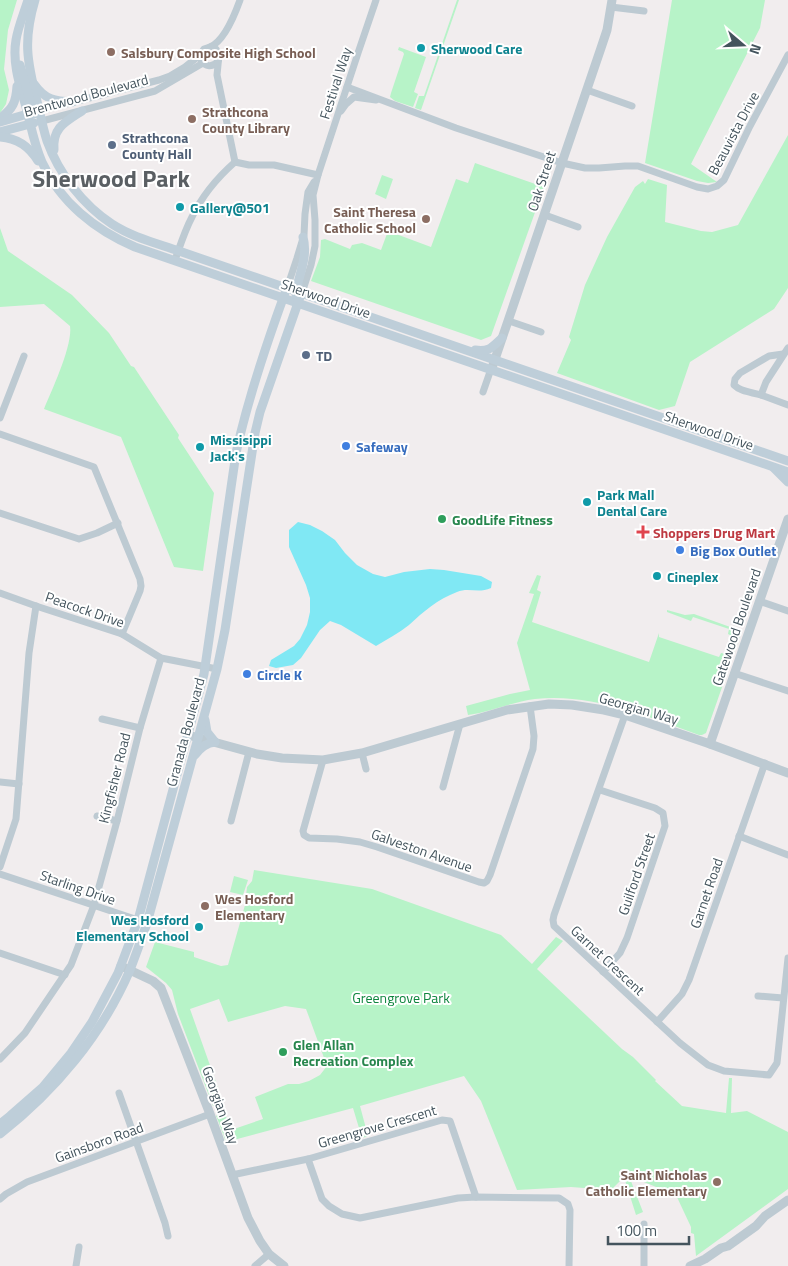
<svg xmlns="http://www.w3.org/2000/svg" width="788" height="1266" font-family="'Titillium Web',sans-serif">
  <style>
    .green { fill: #b7f3c8 }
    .water { fill: #80e8f4 }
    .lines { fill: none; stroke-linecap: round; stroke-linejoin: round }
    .minor { stroke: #bdcad2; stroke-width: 7 }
    .tertiary { stroke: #bdcad2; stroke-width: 9 }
    .secondary { stroke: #beced9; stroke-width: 9 }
    .culture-dot { fill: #0f9aa8; stroke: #fff; stroke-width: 2 }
    .education-dot { fill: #8d6e63; stroke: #fff; stroke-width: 2 }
    .service-dot { fill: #5c6f8a; stroke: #fff; stroke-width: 2 }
    .shop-dot { fill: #3f7fe0; stroke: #fff; stroke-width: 2 }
    .leisure-dot { fill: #2e9e5b; stroke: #fff; stroke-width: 2 }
    .health-dot { fill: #e0444e; stroke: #fff; stroke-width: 2 }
    .labels { text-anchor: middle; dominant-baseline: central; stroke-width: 4; stroke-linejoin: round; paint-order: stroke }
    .culture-label { font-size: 14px; font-weight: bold; fill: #0d838f; stroke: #fff; text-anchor: start }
    .education-label { font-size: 14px; font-weight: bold; fill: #785e54; stroke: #fff; text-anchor: start }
    .street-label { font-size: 14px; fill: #44545d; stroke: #fff }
    .service-label { font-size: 14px; font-weight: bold; fill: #4e5e75; stroke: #fff; text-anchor: start }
    .shop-label { font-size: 14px; font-weight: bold; fill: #366cbe; stroke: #fff; text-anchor: start }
    .leisure-label { font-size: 14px; font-weight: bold; fill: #27864d; stroke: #fff; text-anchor: start }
    .health-label { font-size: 14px; font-weight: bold; fill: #be3a42; stroke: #fff; text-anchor: start }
    .park-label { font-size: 14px; fill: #0e853e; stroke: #fff }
    .town-label { font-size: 24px; font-weight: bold; fill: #5a5f63; stroke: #fff }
  </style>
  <rect width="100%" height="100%" fill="#f1edee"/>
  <g class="green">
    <polygon points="0,0 17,0 8,30 4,69 9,90 6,104 0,113"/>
    <polygon points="457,0 459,0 421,110 415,108 419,96 424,96"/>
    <polygon points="672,0 765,0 760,28 691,164 717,182 708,183 697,181 645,163"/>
    <polygon points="399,47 426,57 414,92 418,94 413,107 395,101 390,97 391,93 404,54 403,52 398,50"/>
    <polygon points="788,135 788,288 774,309 690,362 675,406 659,410 557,373 571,340 569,337 585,285 607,237 635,187 643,181 645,184 648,179 667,185 665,222 701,231 712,232 738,225"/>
    <polygon points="475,163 544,187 491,336 481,340 311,281 320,257 321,240 325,239 350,249 352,245 362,243 381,250 388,231 431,247 456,179 468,183"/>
    <polygon points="382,175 393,179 386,199 375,194"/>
    <path d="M0,228L8,251L72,295L109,333L131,366L134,367L179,435L178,438L214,493L203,571L174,567L121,437L44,409C52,390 73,345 70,326L44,304L0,307Z"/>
    <path d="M537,575L541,576L537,590L541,592L532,622L649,662L659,633V637L719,657L721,653L726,654L732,636L728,634L729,629L693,617L691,621L667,612V610L685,615L694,614L733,628L742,630L706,733L702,735H699C646,716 592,693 535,699C512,702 490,712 468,715L466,706L510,694L530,690L517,643L534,594L529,593Z"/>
    <path d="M254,870L372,889L501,935L532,964L556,937L563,941L537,969L622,1049L633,1057L656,1080L655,1081L682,1106L726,1113L729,1078H732L731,1113L747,1111L788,1132V1189L696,1256L694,1234L691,1233V1227L676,1195L629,1176L643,1212L636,1215L624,1177L611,1190L571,1187L517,1190L481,1101L464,1076L360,1106L368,1136L362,1138L353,1108L226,1142L217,1118L216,1116C219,1114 222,1112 225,1114L231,1130L263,1119L255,1097L288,1084H299L309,1081L320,1075L327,1066L309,1017L306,1009L285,1006L228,1022L219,999L190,1009L223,1102L213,1106L178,1014L172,990L166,983L146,967L155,942L194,952V957L221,966L228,965L245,905L247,887L252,881Z"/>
    <polygon points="234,876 248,880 243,895 230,892"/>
  </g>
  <path class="water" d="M298,522L310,525L322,531L335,540L345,553L357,565L373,574L385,577L404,572L430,569L444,570L481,576L492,582L491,588C478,594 469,587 457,592C438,599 423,612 409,625C399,633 387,639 376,646L341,625L330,621L320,630L301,658L293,665L276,668L269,666L271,660L294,646L300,639L307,625L310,612V598L306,585L289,547V530Z"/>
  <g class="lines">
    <g class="minor">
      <polyline points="611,7 644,11"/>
      <path d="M210,47C224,41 235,14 240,0"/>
      <path d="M201,60C205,67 213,68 218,61"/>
      <polyline points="347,87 456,128 562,163 585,168 599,168 625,166 638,166 697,187 708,189 717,186 724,180 750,126 788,55"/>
      <polyline points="587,90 632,106"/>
      <polyline points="39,111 159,80 170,76 185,67 200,55 204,49 210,47 216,49 219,55 217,75 235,162"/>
      <polyline points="341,111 346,104 354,97 376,100"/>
      <polyline points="42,121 155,91 203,63"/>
      <polyline points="545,215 578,227"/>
      <path d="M175,260C180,246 185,230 192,217C202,196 218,177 235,162L249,165H274L318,175"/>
      <polyline points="287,288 297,258 304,235 305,214 308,192 314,182"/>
      <polyline points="302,293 311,265 315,246 315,220 313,195 318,175 358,53 376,0"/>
      <polyline points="509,321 541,332"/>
      <polyline points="788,348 766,382 761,395 788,405"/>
      <polyline points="483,392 491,369"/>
      <path d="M761,395C751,392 741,392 734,385L735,379L740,373L769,356L783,354"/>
      <polyline points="0,418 24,356"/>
      <polyline points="0,434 94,467 140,579 141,586 140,591 122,634"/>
      <polyline points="0,513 79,539 97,533 118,523"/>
      <polyline points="0,593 36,606 122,634 161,658 217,669"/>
      <polyline points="759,601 788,611"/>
      <polyline points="734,673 788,691"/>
      <polyline points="625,715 554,915 553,920 554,926 680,1043 708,1065 724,1071 769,1075 777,1063 788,958"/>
      <polyline points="102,719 140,728"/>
      <polyline points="362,753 366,769"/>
      <polyline points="323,760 303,831 304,835 309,838 337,839 360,842 377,847 479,882 484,883 487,881 490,875 533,749 534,736 530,706"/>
      <polyline points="0,782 19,784"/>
      <polyline points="443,787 460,724"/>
      <polyline points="600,790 655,808 663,813 665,826 627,938 620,953 603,972"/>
      <polyline points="97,816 117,821"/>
      <polyline points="231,821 249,752"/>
      <polyline points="739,836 788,855"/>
      <polyline points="0,867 16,819 29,653 36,606"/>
      <polyline points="0,874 147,923"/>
      <polyline points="0,953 65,975"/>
      <polyline points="758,996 783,998"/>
      <polyline points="657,1022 682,994 689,980 765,763"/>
      <polyline points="0,1059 25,1033 71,965 94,905 117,821 140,728 161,658"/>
      <polyline points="119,1093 165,1223 168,1236"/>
      <polyline points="308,1159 322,1199 329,1206 342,1214 360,1218 458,1198 476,1197 559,1198 568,1204 570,1210 569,1266"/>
      <polyline points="232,1175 308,1159 442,1120 450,1121 476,1197"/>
      <polyline points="0,1199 6,1194 27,1182 210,1114"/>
      <polyline points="76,1266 79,1247"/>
      <polyline points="255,1266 269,1254"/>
      <polyline points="644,1266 644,1224"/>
    </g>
    <g class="tertiary">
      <polyline points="493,365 601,48 607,30 612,0"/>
      <polyline points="188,735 257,754 282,758 323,760 362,753 507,710 549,704 572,705 604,710 625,715 710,744 788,773"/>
      <polyline points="710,744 788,519"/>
      <polyline points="121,966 153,981 161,988 210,1114 248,1218 260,1241 269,1254 284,1266"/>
      <polyline points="690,1266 705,1259 721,1248 728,1246 756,1226 765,1216 788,1200"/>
    </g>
    <g class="secondary">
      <path d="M28,0C24,13 18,27 16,40C12,63 20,86 26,107C31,126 34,144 42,162C60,202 95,230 135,247L788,472"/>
      <path d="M35,0C23,40 27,61 37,101C40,114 43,128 47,141C59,174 83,205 112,224C132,237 156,243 179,251L788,461"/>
      <polyline points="20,65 34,114"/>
      <path d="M34,84C45,100 55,101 73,102"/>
      <path d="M0,118C13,109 16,102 17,86"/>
      <polyline points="0,122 31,113"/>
      <polyline points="0,132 34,123"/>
      <path d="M0,137C17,138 29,146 38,161"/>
      <path d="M54,150C52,128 65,122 82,111"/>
      <path d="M296,295V291C300,272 308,256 303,237"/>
      <path d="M475,350C490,352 492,347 502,338"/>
      <polyline points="774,468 788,482"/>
      <polyline points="205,720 207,732 215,742"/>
      <path d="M195,755C200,748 206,743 215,742"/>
      <path d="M0,1124L10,1116L42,1088L71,1053L92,1022L118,973L138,920L204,674L236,453C248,398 266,345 285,293"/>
      <path d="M0,1134C55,1091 102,1035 130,970C136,954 142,938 147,923L217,669L225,630L255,433L260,412L300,297"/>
    </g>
  </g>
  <g class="culture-dot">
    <circle cx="421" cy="48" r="5"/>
    <circle cx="180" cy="207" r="5"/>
    <circle cx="200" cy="447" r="5"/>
    <circle cx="587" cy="502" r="5"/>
    <circle cx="657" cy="576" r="5"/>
    <circle cx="199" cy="927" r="5"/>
  </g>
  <g class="education-dot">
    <circle cx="111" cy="52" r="5"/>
    <circle cx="192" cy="119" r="5"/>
    <circle cx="426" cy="219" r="5"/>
    <circle cx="205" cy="906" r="5"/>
    <circle cx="717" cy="1182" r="5"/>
  </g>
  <g class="service-dot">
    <circle cx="112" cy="145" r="5"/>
    <circle cx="306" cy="355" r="5"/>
  </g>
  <g class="shop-dot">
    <circle cx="346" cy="446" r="5"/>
    <circle cx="680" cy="550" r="5"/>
    <circle cx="247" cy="674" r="5"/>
  </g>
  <g class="leisure-dot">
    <circle cx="442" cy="519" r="5"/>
    <circle cx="283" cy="1052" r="5"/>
  </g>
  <path class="health-dot" d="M640.5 524.5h5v5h5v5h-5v5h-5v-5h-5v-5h5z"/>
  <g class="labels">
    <g class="culture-label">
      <text x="431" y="48">Sherwood Care</text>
      <text x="190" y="207">Gallery@501</text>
      <text x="210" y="439">Missisippi<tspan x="210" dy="16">Jack's</tspan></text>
      <text x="597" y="494">Park Mall<tspan x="597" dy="16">Dental Care</tspan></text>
      <text x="667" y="576">Cineplex</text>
      <text x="189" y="919" text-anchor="end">Wes Hosford<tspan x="189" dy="16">Elementary School</tspan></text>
    </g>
    <g class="education-label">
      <text x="121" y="52">Salsbury Composite High School</text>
      <text x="202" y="111">Strathcona<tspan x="202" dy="16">County Library</tspan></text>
      <text x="416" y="211" text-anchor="end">Saint Theresa<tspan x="416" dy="16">Catholic School</tspan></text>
      <text x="215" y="898">Wes Hosford<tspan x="215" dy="16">Elementary</tspan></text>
      <text x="707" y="1174" text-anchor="end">Saint Nicholas<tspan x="707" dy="16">Catholic Elementary</tspan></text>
    </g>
    <g class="street-label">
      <text transform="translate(335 83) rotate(-72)">Festival Way</text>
      <text transform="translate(86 95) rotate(-15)">Brentwood Boulevard</text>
      <text transform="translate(733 133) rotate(-62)">Beauvista Drive</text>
      <text transform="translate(541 181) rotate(-72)">Oak Street</text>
      <text transform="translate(326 298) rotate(19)">Sherwood Drive</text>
      <text transform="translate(709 430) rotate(19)">Sherwood Drive</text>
      <text transform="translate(85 609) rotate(19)">Peacock Drive</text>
      <text transform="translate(736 627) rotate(-71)">Gatewood Boulevard</text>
      <text transform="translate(639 708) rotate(16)">Georgian Way</text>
      <text transform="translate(185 732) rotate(-75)">Granada Boulevard</text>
      <text transform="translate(114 778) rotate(-76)">Kingfisher Road</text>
      <text transform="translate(422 850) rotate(19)">Galveston Avenue</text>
      <text transform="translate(636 874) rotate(-71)">Guilford Street</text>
      <text transform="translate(78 887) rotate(19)">Starling Drive</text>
      <text transform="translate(706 893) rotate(-71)">Garnet Road</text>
      <text transform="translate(608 960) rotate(43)">Garnet Crescent</text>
      <text transform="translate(221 1105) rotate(70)">Georgian Way</text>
      <text transform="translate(377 1126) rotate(-16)">Greengrove Crescent</text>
      <text transform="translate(99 1142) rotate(-20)">Gainsboro Road</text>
    </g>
    <g class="service-label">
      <text x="122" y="137">Strathcona<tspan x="122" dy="16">County Hall</tspan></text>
      <text x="316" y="355">TD</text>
    </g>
    <g class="shop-label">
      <text x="356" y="446">Safeway</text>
      <text x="690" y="550">Big Box Outlet</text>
      <text x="257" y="674">Circle K</text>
    </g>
    <g class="leisure-label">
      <text x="452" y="519">GoodLife Fitness</text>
      <text x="293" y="1044">Glen Allan<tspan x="293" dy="16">Recreation Complex</tspan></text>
    </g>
    <g class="health-label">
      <text x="653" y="532">Shoppers Drug Mart</text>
    </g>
    <g class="park-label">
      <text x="401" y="997">Greengrove Park</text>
    </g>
    <g class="town-label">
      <text x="111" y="178">Sherwood Park</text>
    </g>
  </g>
  <g transform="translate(743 45) rotate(109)" stroke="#ffffff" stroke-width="4" paint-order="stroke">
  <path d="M0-4L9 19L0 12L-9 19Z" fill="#44545d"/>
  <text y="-8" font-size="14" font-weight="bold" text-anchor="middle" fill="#44545d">N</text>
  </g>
  <path d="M608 1236v8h81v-8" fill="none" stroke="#44545d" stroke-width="2.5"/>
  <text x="616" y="1236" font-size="15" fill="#44545d" stroke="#ffffff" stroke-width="4" paint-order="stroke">100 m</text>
</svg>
